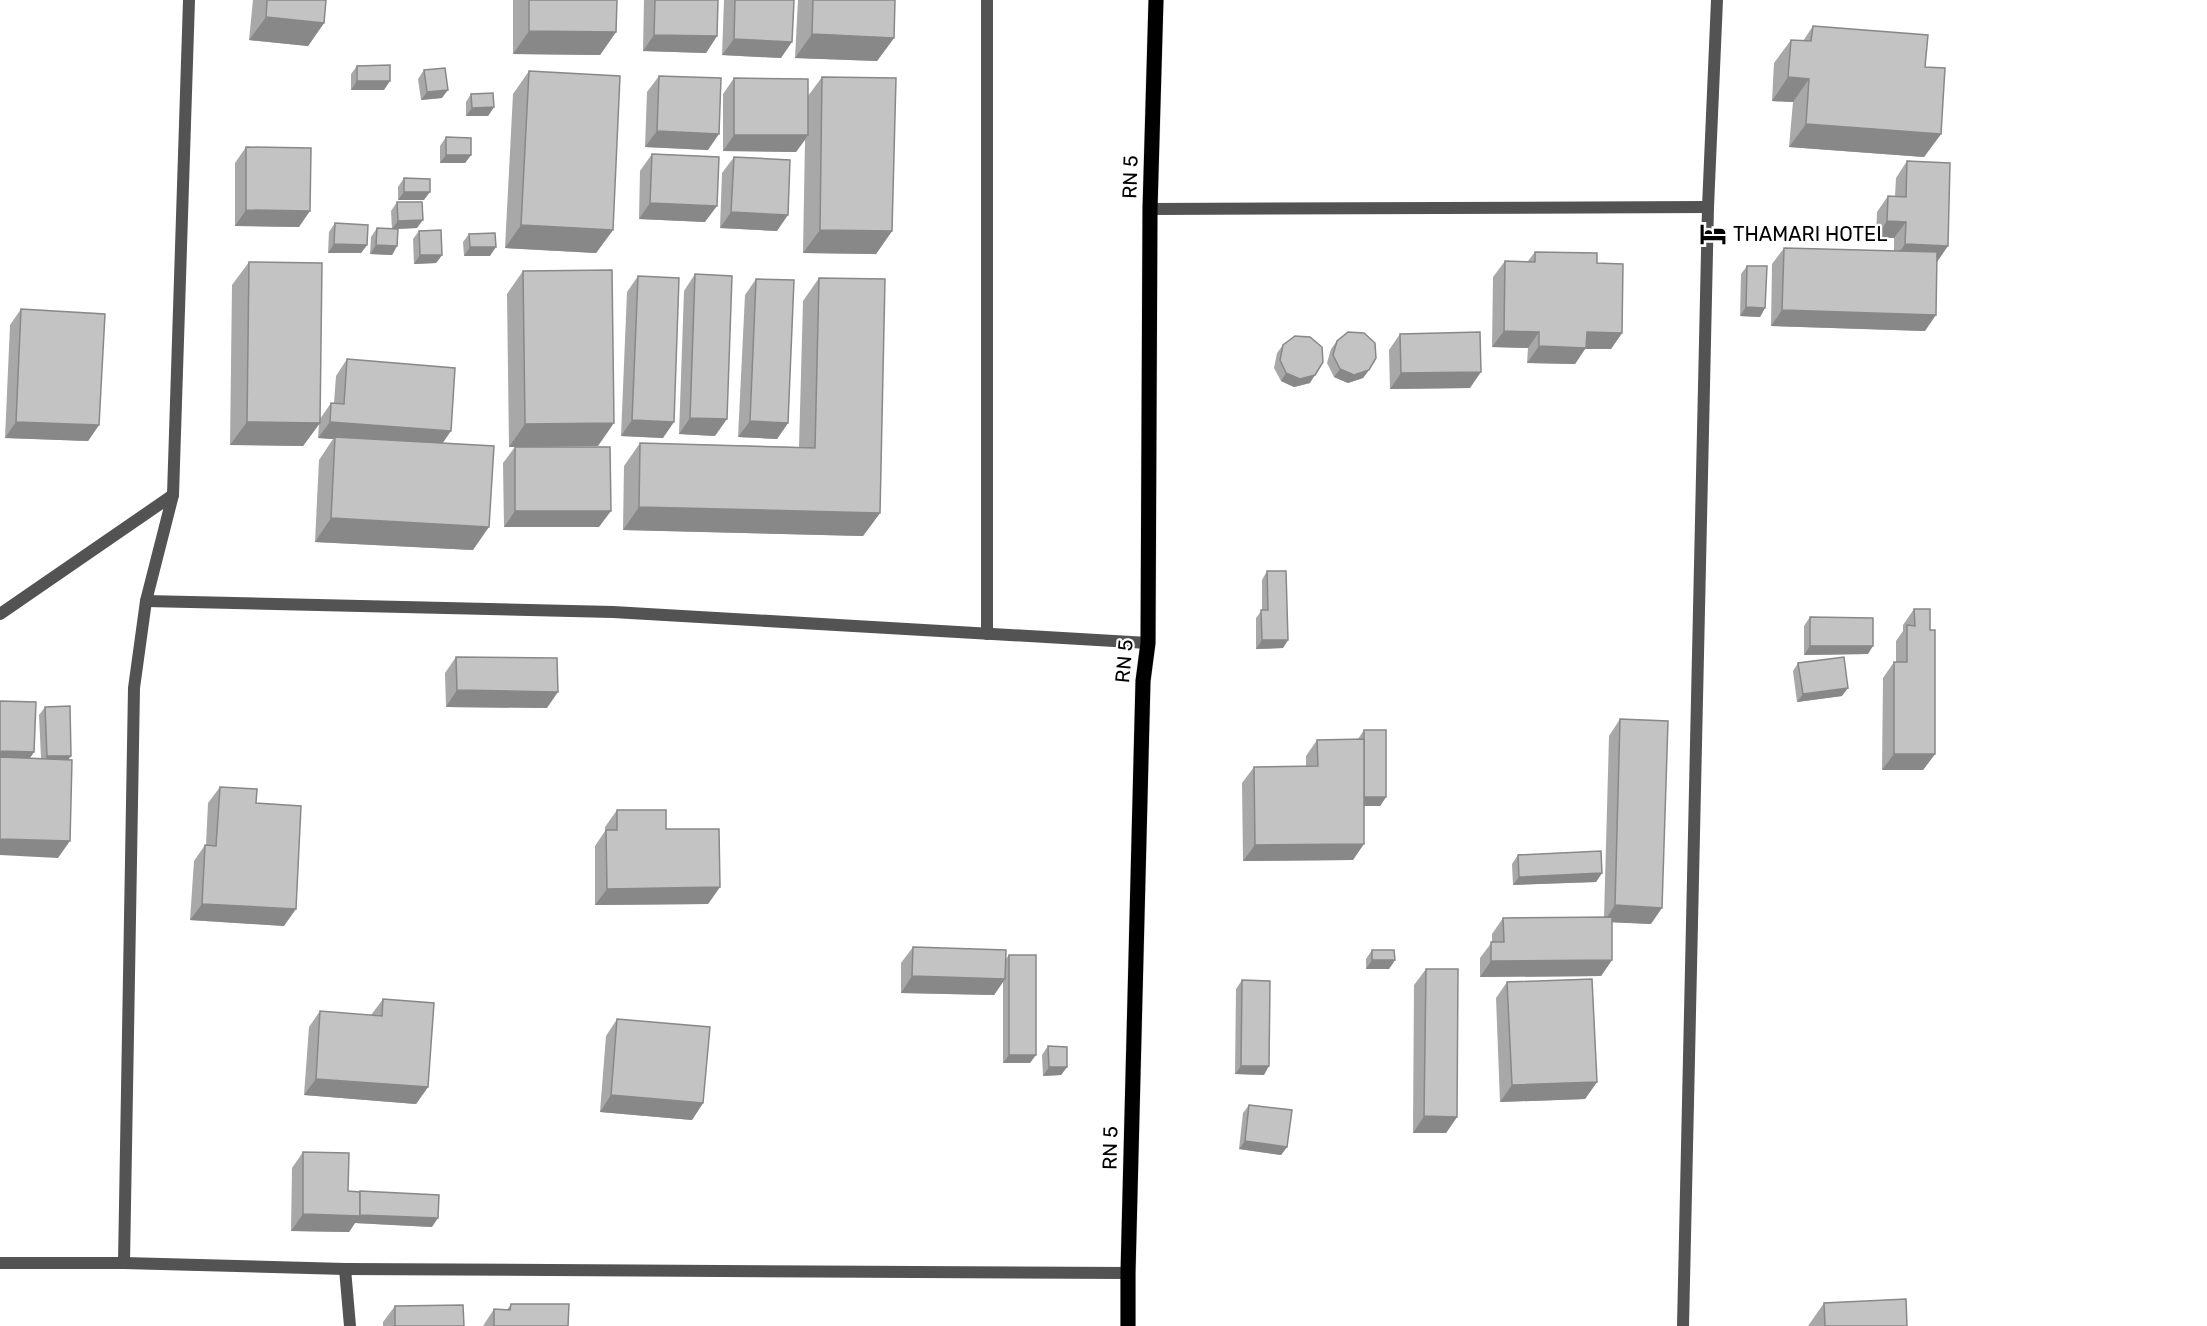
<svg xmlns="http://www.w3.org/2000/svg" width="2207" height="1326" font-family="Rubik,sans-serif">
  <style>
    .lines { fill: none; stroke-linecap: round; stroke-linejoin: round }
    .primary-casing { stroke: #dbdbdb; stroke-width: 16 }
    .street { stroke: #535353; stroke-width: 12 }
    .primary { stroke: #000; stroke-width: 15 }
    .wall { fill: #a8a8a8 }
    .shaded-wall { fill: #888 }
    .building { fill: #c3c3c3; stroke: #888; stroke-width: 1.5 }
    .labels { text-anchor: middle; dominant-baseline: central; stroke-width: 4.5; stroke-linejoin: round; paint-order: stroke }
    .street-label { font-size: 20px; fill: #000; stroke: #fff }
    .poi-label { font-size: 20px; fill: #000; stroke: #fff; text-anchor: start }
  </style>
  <rect width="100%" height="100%" fill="#fff"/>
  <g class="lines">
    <g class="primary-casing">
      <polyline id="primary" points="1128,1326 1128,1273 1143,681 1148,643 1150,209 1156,0"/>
    </g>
    <g class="street">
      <polyline points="1150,209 1708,207"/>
      <polyline points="146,601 613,612 1148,643"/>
      <polyline points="0,614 173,495"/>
      <polyline points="987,634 987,0"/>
      <polyline points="0,1263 124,1263 345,1269 1128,1273"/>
      <polyline points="124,1263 134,688 146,601 173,495 189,0"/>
      <polyline points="345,1269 350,1326"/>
      <polyline points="1683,1326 1708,207 1717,0"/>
    </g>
    <use href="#primary" class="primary"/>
  </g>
  <g class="wall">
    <polygon points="253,0 326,0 324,23 308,46 249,40"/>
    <polygon points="513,0 617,0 616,32 600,55 513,54"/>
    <polygon points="644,0 718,0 717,36 706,53 643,51"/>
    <polygon points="724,0 794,0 781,58 722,55"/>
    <polygon points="798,0 895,0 894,38 877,61 795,58"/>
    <polygon points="1813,26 1925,67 1941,134 1924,157 1789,147 1793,102 1772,101 1774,63 1791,40 1803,41"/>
    <polygon points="357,66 384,90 351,90 351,74"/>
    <polygon points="424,70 442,98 421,100 418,79"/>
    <polygon points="529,71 613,230 596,253 505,248 513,94"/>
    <polygon points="659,76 708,150 645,147 647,92"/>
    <polygon points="822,77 892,231 876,254 803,253 805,140 796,152 723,151 723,94 734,78 808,96"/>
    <polygon points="471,94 494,107 488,116 466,116 466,102"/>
    <polygon points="446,137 471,155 465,163 440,163 440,146"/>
    <polygon points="246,147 299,227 235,226 235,163"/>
    <polygon points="652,154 705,222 639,219 640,171"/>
    <polygon points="734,157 777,231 720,228 722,173"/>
    <polygon points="1907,161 1937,261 1925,331 1771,326 1772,264 1784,248 1894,251 1894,238 1876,237 1877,212 1888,196 1895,196 1896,178"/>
    <polygon points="404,178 424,200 398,200 398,187"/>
    <polygon points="397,202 417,228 398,229 397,246 392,255 370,254 371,237 377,228 392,229 391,211"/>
    <polygon points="335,223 367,245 361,253 328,253 329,232"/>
    <polygon points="419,231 442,255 436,263 414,264 413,239"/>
    <polygon points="469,234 490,256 464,256 463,242"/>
    <polygon points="1535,252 1597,263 1622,333 1611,349 1585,349 1575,364 1527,363 1528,348 1492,347 1493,277 1505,261 1528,261"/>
    <polygon points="249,262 320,419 331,403 334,403 336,376 347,359 443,443 473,550 315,542 319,460 333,439 318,438 319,424 303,446 230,445 232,285"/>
    <polygon points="1747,266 1765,308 1760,317 1740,316 1741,274"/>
    <polygon points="523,271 598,446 518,447 599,527 504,527 503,463 515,447 509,447 507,294"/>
    <polygon points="695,274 715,436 679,434 684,291"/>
    <polygon points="638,276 663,438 621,436 627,292"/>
    <polygon points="819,278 880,513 863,536 623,530 624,466 640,443 799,447 803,301"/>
    <polygon points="756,279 788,423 777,439 738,437 745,295"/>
    <polygon points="21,309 99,425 88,441 5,438 10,325"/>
    <polygon points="1400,334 1470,388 1390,389 1389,350"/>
    <polygon points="1337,341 1369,370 1363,378 1348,383 1334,377 1327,363 1331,349"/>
    <polygon points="1283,345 1310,383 1294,387 1281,381 1274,368 1277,353"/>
    <polygon points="1267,571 1288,640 1283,648 1256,649 1256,618 1262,610 1262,580"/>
    <polygon points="1914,609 1930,630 1935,754 1923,770 1882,770 1883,678 1894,662 1896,662 1896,641 1903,631 1903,625"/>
    <polygon points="1810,617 1868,654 1804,655 1804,626"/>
    <polygon points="456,657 547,708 446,707 445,673"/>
    <polygon points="1798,663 1842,696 1797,702 1793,671"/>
    <polygon points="0,701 34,752 30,758 41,758 39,715 45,707 71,756 68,759 58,858"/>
    <polygon points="1620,719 1651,924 1612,922 1612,960 1601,976 1480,977 1480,958 1492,942 1492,934 1503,918 1604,917 1609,736"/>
    <polygon points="1364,730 1386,797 1380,806 1364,806 1353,860 1243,861 1242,783 1254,767 1306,766 1306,756 1317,740 1358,739"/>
    <polygon points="220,787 284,926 190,920 194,861 205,845 206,845 208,803"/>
    <polygon points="617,810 666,829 720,887 708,904 595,905 595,846 605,831 605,827"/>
    <polygon points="1518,855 1602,873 1596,882 1513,885 1512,864"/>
    <polygon points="913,947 1005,960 1009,955 1030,1063 1003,1063 1003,982 994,995 901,993 901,963"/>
    <polygon points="1372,950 1395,960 1389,969 1366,969 1366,959"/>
    <polygon points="1426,969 1457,1117 1446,1133 1413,1133 1414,985"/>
    <polygon points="1242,980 1264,1075 1235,1074 1236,989"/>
    <polygon points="1507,982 1597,1082 1585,1099 1500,1102 1496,998"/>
    <polygon points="383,999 428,1087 416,1104 304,1095 309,1027 320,1011 371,1015"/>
    <polygon points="617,1019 703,1103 692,1120 600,1112 606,1036"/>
    <polygon points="1048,1046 1067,1067 1061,1075 1043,1076 1042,1055"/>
    <polygon points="1249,1105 1287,1147 1281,1155 1239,1149 1243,1113"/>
    <polygon points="303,1152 348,1191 432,1227 355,1223 349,1232 291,1231 292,1168"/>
    <polygon points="1824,1303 1907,1326 1808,1326"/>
    <polygon points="511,1304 568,1326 483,1326 494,1309 507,1310"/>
    <polygon points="395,1306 464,1326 383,1326 383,1322"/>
  </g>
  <g class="shaded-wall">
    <polygon points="266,17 324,23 308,46 249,40"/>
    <polygon points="529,31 616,32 600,55 513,54"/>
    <polygon points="812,34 894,38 877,61 795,58"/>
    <polygon points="654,35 717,36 706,53 643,51"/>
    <polygon points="734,39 792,42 781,58 722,55"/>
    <polygon points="1788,77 1809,79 1793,102 1772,101"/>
    <polygon points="357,81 390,81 384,90 351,90"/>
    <polygon points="448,90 442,98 421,100 427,92"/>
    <polygon points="494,107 488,116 466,116 472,108"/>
    <polygon points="1806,124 1941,134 1924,157 1789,147"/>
    <polygon points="657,131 719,134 708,150 645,147"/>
    <polygon points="734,135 808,135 796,152 723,151"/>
    <polygon points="446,155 471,155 465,163 440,163"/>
    <polygon points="404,192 430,192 424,200 398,200"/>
    <polygon points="650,203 717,206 705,222 639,219"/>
    <polygon points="246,210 310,211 299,227 235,226"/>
    <polygon points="731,212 788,215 777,231 720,228"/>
    <polygon points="423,220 417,228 392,229 398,221"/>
    <polygon points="1887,221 1906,222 1894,238 1876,237"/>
    <polygon points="521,225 613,230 596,253 505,248"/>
    <polygon points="820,230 892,231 876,254 803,253"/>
    <polygon points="334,244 367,245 361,253 328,253"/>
    <polygon points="1905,244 1948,246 1937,262 1894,260"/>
    <polygon points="376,245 397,246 392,255 370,254"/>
    <polygon points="470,247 496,247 490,256 464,256"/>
    <polygon points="420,255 442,255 436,263 414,264"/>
    <polygon points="1746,307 1765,308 1760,317 1740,316"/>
    <polygon points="1782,310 1936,315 1925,331 1771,326"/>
    <polygon points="1504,331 1539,332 1528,348 1492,347"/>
    <polygon points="1587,332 1622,333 1611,349 1585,349 1575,364 1527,363 1539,346"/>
    <polygon points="1340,369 1369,370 1363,378 1348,383 1334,377"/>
    <polygon points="1481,372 1470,388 1390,389 1401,373"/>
    <polygon points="1286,373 1315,375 1310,383 1294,387 1281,381"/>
    <polygon points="690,418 727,419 715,436 679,434"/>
    <polygon points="632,420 674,422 663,438 621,436"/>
    <polygon points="750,421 788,423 777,439 738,437"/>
    <polygon points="16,422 99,425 88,441 5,438"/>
    <polygon points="247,422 320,423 303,446 230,445"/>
    <polygon points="330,422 451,431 440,447 335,437 333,439 318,438"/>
    <polygon points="614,423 598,446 509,447 525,424"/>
    <polygon points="639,507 880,513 863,536 623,530"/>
    <polygon points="515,511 611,511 599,527 504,527"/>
    <polygon points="331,518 489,527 473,550 315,542"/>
    <polygon points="1262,640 1288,640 1283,648 1256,649"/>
    <polygon points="1810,646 1873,646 1868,654 1804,655"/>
    <polygon points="1848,688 1842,696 1797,702 1803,694"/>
    <polygon points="457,690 558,692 547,708 446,707"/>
    <polygon points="0,751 34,752 23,768 0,768"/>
    <polygon points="1894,754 1935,754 1923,770 1882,770"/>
    <polygon points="47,756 71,756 65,764 41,764"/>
    <polygon points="1363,797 1386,797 1380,806 1357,806"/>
    <polygon points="0,839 70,841 58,858 0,855"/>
    <polygon points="1364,844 1353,860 1243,861 1255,845"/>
    <polygon points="1602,873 1596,882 1513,885 1519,877"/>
    <polygon points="720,887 708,904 595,905 607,889"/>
    <polygon points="202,904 296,909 284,926 190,920"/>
    <polygon points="1615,905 1662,908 1651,924 1604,922"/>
    <polygon points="1372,960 1395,960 1389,969 1366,969"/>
    <polygon points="1612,960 1601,976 1480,977 1491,961"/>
    <polygon points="912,976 1005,979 994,995 901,993"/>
    <polygon points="1009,1055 1036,1055 1030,1063 1003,1063"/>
    <polygon points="1241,1066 1269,1066 1264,1075 1235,1074"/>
    <polygon points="1049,1067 1067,1067 1061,1075 1043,1076"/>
    <polygon points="316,1079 428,1087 416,1104 304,1095"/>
    <polygon points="1597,1082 1585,1099 1500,1102 1512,1085"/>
    <polygon points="611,1095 703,1103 692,1120 600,1112"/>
    <polygon points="1424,1116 1457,1117 1446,1133 1413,1133"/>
    <polygon points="1245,1141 1287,1147 1281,1155 1239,1149"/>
    <polygon points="303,1214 359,1215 438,1218 432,1227 355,1223 349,1232 291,1231"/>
  </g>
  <g class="building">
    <polygon points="267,0 326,0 324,23 266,17"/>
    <polygon points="529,0 617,0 616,32 529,31"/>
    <polygon points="655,0 718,0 717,36 654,35"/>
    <polygon points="735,0 794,0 792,42 734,39"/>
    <polygon points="813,0 895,0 894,38 812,34"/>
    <polygon points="1813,26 1928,35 1925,67 1945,68 1941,134 1806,124 1809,79 1788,77 1791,40 1811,41"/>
    <polygon points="390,65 390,81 357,81 357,66"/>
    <polygon points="445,68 448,90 427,92 424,70"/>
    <polygon points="529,71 620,76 613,230 521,225"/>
    <polygon points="659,76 721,78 719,134 657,131"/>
    <polygon points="822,77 896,78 892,231 820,230"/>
    <polygon points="734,78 808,79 808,135 734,135"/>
    <polygon points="493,93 494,107 472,108 471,94"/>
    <polygon points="446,137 471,138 471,155 446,155"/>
    <polygon points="246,147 311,148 310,211 246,210"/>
    <polygon points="652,154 719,157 717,206 650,203"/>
    <polygon points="734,157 790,160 788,215 731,212"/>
    <polygon points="1907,161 1950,163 1948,246 1905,244 1906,222 1887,221 1888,196 1906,197"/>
    <polygon points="404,178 430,179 430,192 404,192"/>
    <polygon points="397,202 422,202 423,220 398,221"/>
    <polygon points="335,223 368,225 367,245 334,244"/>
    <polygon points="377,228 398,229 397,246 376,245"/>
    <polygon points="441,230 442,255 420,255 419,231"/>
    <polygon points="495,233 496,247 470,247 469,234"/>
    <polygon points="1784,248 1937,252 1936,315 1782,310"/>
    <polygon points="1535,252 1597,253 1597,263 1623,264 1622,333 1587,332 1586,348 1539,346 1539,332 1504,331 1505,261 1535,262"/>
    <polygon points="249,262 322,263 320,423 247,422"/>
    <polygon points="1747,266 1767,266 1765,308 1746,307"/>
    <polygon points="612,270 614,423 525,424 523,271"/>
    <polygon points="695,274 732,276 727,419 690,418"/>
    <polygon points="638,276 679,278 674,422 632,420"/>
    <polygon points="819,278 885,279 880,513 639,507 640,443 815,448"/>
    <polygon points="756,279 794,280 788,423 750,421"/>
    <polygon points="21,309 105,314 99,425 16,422"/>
    <polygon points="1348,332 1364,333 1375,343 1376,358 1369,370 1354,375 1340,369 1333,355 1337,341"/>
    <polygon points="1480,332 1481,372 1401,373 1400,334"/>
    <polygon points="1295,336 1310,337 1322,347 1323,362 1315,375 1300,379 1286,373 1280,360 1283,345"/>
    <polygon points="347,359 455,368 451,431 330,422 331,403 344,404"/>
    <polygon points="335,437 494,446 489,527 331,518"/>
    <polygon points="515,447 610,447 611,511 515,511"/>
    <polygon points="1267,571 1286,571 1288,640 1262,640 1261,610 1268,610"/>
    <polygon points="1914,609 1930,609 1930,630 1935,630 1935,754 1894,754 1894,662 1907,662 1907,625 1915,626"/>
    <polygon points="1810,617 1873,618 1873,646 1810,646"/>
    <polygon points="456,657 557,658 558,692 457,690"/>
    <polygon points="1844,657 1848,688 1803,694 1798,663"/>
    <polygon points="0,701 36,702 34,752 0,751"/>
    <polygon points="70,706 71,756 47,756 45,707"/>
    <polygon points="1620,719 1668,721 1662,908 1615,905"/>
    <rect x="1364" y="730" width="22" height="67"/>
    <polygon points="1364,739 1364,844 1255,845 1254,767 1318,766 1317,740"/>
    <polygon points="0,757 72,760 70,841 0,839"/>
    <polygon points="220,787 257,789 256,803 301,806 296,909 202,904 205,845 216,846"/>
    <polygon points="617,810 666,810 666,829 719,829 720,887 607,889 606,830 617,830"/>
    <polygon points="1601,851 1602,873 1519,877 1518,855"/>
    <polygon points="1612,917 1612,960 1491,961 1491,942 1504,942 1503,918"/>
    <polygon points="913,947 1006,950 1005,979 912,976"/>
    <polygon points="1372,950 1394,950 1395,960 1372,960"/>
    <rect x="1009" y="955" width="27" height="100"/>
    <polygon points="1426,969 1458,969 1457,1117 1424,1116"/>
    <polygon points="1592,979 1597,1082 1512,1085 1507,982"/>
    <polygon points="1242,980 1270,981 1269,1066 1241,1066"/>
    <polygon points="383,999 434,1003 428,1087 316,1079 320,1011 382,1016"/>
    <polygon points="617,1019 710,1027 703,1103 611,1095"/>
    <polygon points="1048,1046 1067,1047 1067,1067 1049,1067"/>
    <polygon points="1249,1105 1292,1110 1287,1147 1245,1141"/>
    <polygon points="303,1152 349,1153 348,1191 360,1192 360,1216 303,1214"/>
    <polygon points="360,1191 439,1195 438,1218 360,1215"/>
    <polygon points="1906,1299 1907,1326 1825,1326 1824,1303"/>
    <polygon points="511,1304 569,1304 568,1326 494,1326 494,1309 510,1310"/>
    <polygon points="463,1305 464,1326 395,1326 395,1306"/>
  </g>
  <defs>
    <g id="hotel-bare" transform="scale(2.07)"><path d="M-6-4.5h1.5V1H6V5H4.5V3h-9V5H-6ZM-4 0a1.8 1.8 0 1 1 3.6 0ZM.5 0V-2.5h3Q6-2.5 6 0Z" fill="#000" stroke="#fff" stroke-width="2.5" paint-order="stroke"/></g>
  </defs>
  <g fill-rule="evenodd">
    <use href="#hotel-bare" x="1713" y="234"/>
  </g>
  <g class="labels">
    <g class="street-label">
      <text transform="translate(1130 177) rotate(-88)">RN 5</text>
      <text transform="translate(1124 661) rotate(-85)">RN 5</text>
      <text transform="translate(1110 1148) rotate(-89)">RN 5</text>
    </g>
    <g class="poi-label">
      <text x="1733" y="234">THAMARI HOTEL</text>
    </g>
  </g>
</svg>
